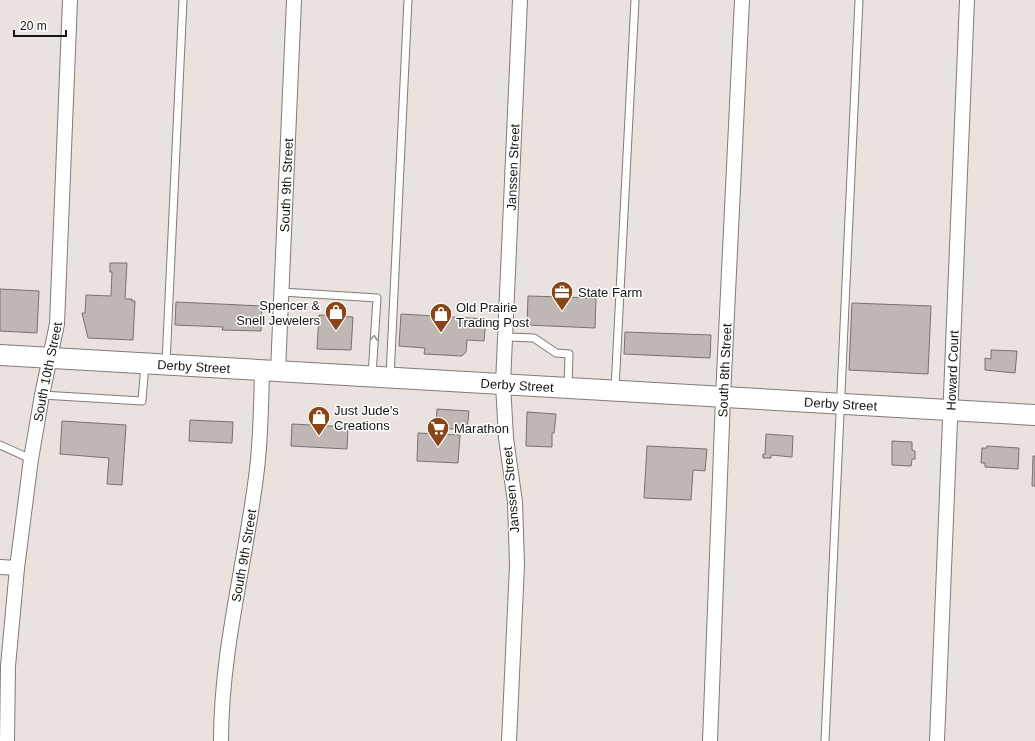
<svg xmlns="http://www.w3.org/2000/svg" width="1035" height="741" font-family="Helvetica,sans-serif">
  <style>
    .building { fill: #beb7b4; stroke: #78736f }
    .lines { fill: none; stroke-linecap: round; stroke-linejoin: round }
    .service-casing { stroke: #817b78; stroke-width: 9 }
    .minor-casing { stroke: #817b78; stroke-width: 16 }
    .secondary-casing { stroke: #817b78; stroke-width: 22 }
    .service { stroke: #fff; stroke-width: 7 }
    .minor { stroke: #fff; stroke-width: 14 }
    .secondary { stroke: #fff; stroke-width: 20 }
    .oneway { stroke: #979695 }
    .labels { text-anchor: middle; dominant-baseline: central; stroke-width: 3; stroke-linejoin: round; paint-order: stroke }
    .street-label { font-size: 13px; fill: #171514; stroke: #fff }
    .poi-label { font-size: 13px; fill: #171514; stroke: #fff; text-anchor: start }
  </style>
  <rect width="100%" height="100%" fill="#e9e2df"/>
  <g class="building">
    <polygon points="110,263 127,263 125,299 132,299 132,301 135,301 133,340 88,338 82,313 85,313 86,295 111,296 112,272 110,272"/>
    <polygon points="0,289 39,291 37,333 0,331"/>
    <polygon points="528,296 596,298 595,328 527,325"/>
    <polygon points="176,302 262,306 261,331 222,330 223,327 175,325"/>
    <polygon points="852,303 931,306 928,374 849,370"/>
    <polygon points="401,314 486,319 484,341 467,340 466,352 462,356 424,354 425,348 399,346"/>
    <polygon points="319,315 353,317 351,350 317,349"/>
    <polygon points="625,332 711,335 710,358 624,354"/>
    <polygon points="991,350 1017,351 1015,373 985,370 985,358 991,359"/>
    <polygon points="437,409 469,411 467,430 436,428"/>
    <polygon points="527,412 556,414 554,433 552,433 552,447 526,446"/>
    <polygon points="190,420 233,422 232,443 189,441"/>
    <polygon points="62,421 126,425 122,485 107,484 109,458 60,454"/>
    <polygon points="292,424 348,427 347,449 291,446"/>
    <polygon points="418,433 460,435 458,463 417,461"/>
    <polygon points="766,434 793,436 792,457 771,455 771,458 763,458 763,454 765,454"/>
    <polygon points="892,441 912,442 912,450 915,451 915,459 912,459 911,466 892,465"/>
    <polygon points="647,446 707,449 705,471 693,470 691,500 644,498"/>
    <polygon points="987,446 1019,448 1018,469 985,467 985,463 981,463 982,448 987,448"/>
    <polygon points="1033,456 1035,456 1035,486 1032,486"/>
  </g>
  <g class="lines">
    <g class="service-casing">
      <g id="service">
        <polyline points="282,292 377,298 372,375"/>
        <polyline points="506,337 534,338 556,353 569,354 568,387"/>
        <polyline points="166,363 183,0"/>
        <polyline points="390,377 408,0"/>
        <polyline points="615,389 635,0"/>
        <polyline points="42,395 142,401 145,364"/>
        <polyline points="0,445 31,459"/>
        <polyline points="825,741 859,0"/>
      </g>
    </g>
    <g class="minor-casing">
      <g id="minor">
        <path id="s1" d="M278,371L294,0"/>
        <polyline points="0,567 17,568"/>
        <path id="s2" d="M7,741L8,666L17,568L31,459L42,395L57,324L70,0"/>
        <path id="s3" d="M221,741C221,651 245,565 256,477C261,442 261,406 262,370"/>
        <path id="s4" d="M509,741L517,565L515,502L506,438L503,384L520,0"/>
        <path id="s5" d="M710,741L723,397L742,0"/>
        <path id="s6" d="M937,741L967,0"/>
      </g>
    </g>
    <g class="secondary-casing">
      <g id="secondary">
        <path id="s7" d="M0,355L1035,415"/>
      </g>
    </g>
    <use href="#service" class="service"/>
    <use href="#minor" class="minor"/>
    <use href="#secondary" class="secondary"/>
  </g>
  <defs><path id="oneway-chevron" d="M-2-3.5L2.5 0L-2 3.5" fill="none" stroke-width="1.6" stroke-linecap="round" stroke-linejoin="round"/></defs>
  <use class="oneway" href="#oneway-chevron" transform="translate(374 338) rotate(-86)"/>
  <defs>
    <g id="office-pin" transform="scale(1.15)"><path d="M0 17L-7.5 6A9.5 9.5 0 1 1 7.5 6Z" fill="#894518" stroke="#fff"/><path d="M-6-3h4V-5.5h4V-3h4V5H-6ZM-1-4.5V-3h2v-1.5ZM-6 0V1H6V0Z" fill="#fff"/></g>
    <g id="shop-pin" transform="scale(1.15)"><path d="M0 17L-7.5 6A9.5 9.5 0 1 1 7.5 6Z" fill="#894518" stroke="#fff"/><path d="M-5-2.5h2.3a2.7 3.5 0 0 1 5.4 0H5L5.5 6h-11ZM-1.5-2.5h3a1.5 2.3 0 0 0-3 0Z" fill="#fff"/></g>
    <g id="supermarket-pin" transform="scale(1.15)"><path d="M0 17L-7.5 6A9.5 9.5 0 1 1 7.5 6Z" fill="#894518" stroke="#fff"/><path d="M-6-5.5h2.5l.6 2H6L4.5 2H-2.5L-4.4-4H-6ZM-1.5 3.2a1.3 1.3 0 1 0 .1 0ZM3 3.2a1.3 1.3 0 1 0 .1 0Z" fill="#fff"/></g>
  </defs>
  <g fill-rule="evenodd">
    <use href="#office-pin" x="562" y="292"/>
    <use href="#shop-pin" x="336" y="312"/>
    <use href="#shop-pin" x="441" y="314"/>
    <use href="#shop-pin" x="319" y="417"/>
    <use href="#supermarket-pin" x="438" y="428"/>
  </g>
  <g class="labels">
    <g class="street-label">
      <text stroke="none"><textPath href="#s4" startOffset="575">Janssen Street</textPath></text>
      <text stroke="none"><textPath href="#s1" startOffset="186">South 9th Street</textPath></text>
      <text stroke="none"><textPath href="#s7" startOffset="194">Derby Street</textPath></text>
      <text stroke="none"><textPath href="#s5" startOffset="371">South 8th Street</textPath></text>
      <text stroke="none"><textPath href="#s2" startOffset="372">South 10th Street</textPath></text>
      <text stroke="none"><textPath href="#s6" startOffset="371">Howard Court</textPath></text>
      <text stroke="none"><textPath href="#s7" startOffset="518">Derby Street</textPath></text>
      <text stroke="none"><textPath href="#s7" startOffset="842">Derby Street</textPath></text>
      <text transform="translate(511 490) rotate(-95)">Janssen Street</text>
      <text stroke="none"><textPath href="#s3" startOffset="187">South 9th Street</textPath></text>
    </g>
    <g class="poi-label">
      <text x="578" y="292">State Farm</text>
      <text x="320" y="305" text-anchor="end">Spencer &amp;<tspan x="320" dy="15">Snell Jewelers</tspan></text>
      <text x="456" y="307">Old Prairie<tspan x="456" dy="15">Trading Post</tspan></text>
      <text x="334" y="410">Just Jude’s<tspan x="334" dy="15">Creations</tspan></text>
      <text x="454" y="428">Marathon</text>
    </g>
  </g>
  <path d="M14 30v6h52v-6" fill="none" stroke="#171514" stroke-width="2"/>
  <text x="20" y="30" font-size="12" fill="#171514" stroke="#ffffff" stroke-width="3" paint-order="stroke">20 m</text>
</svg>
